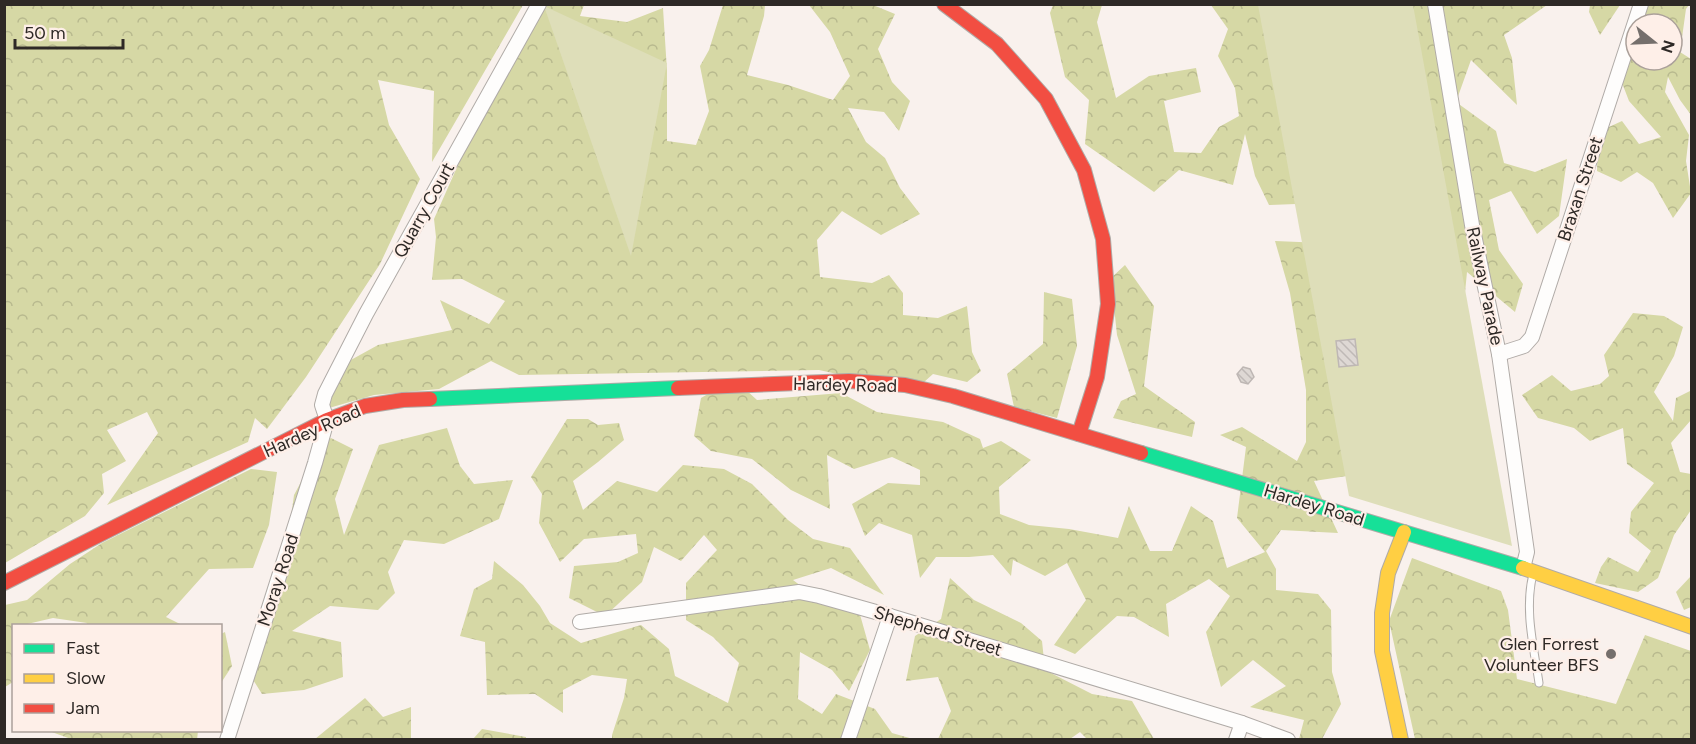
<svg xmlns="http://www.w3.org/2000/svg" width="1696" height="744" font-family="Figtree,sans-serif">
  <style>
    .forest { fill: url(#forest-crowns) }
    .park { fill: #dedeb9 }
    .building { fill: url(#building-back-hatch); stroke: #beb7b4; stroke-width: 1.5 }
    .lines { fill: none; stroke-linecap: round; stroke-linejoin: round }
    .lane-casing { stroke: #b0aba7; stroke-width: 9 }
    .street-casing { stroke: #b0aba7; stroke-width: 16 }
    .fast-casing { stroke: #b0aba7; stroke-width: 16 }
    .slow-casing { stroke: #b0aba7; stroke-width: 16 }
    .jam-casing { stroke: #b0aba7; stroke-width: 16 }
    .lane { stroke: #fefdfc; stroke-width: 7 }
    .street { stroke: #fefdfc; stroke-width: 14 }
    .fast { stroke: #16e098; stroke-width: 14 }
    .slow { stroke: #ffcf43; stroke-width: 14 }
    .jam { stroke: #f24e42; stroke-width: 14 }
    .poi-dot { fill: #756f6c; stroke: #feefe8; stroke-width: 2 }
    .labels { text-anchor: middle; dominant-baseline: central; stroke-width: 4.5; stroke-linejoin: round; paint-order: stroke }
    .street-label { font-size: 18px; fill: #2e2926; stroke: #feefe8 }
    .poi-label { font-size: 18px; fill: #2e2926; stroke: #feefe8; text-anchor: end }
  </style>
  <defs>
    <pattern id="forest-crowns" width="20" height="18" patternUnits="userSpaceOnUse" patternTransform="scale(1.5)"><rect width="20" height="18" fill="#d6d8a5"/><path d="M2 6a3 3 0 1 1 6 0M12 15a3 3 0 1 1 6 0" fill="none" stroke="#b8b98e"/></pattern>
    <pattern id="building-back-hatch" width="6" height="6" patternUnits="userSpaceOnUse" patternTransform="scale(1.5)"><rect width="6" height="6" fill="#ded8d4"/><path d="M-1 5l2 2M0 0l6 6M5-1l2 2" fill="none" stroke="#bfb9b6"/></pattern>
  </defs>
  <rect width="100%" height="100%" fill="#f9f1ed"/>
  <g class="forest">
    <polygon points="5,4 523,5 432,162 434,91 378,80 389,125 420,179 380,264 306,377 267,429 255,418 248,442 107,505 158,433 147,412 107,430 126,461 102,474 104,493 85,516 5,563"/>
    <polygon points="545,5 584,5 580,16 627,22 663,8 667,71 667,141 696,145 709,111 700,66 709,50 723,5 765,5 764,16 747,75 788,85 833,100 850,76 830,32 809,5 873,5 895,14 878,49 892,82 910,101 899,131 884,112 848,108 866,142 885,158 900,188 920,214 881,235 842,211 817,240 820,277 872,283 889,275 903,293 903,315 938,318 967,306 972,352 981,371 967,382 933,374 914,391 819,370 519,375 491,361 439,389 374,395 329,408 340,366 378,345 452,330 440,300 489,324 505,301 462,279 432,280 436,237 434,219 478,120"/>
    <polygon points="1053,5 1102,5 1097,22 1116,98 1149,76 1196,68 1201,92 1164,101 1174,152 1201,153 1219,127 1239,116 1235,88 1218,56 1228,29 1211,5 1280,5 1305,139 1348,199 1374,212 1382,238 1368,248 1341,290 1325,336 1327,361 1343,421 1347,476 1314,481 1338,533 1281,530 1266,551 1276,569 1276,590 1318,594 1331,610 1332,672 1341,704 1322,739 1299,739 1304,720 1250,707 1286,686 1253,660 1221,687 1206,632 1230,596 1209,579 1166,604 1169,637 1134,617 1117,616 1075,654 1054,645 1086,600 1067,563 1045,576 1013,560 1011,576 993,555 969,557 936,557 920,578 912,535 879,523 865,536 852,504 888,483 920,485 920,470 892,457 854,469 827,455 830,509 791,490 752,459 711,451 694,436 701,398 734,379 757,400 841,393 877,412 943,422 980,439 983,448 1001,441 1031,460 999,487 1000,514 1029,525 1069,529 1118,538 1129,506 1150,551 1172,551 1191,506 1213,521 1227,568 1265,552 1237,518 1246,447 1220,435 1242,427 1297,461 1306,442 1306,390 1290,293 1275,241 1323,243 1325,224 1296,204 1269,205 1255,176 1245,134 1233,185 1179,170 1154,192 1085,144 1089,100 1065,77 1050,13"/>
    <polygon points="1361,5 1547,5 1504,35 1512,58 1517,105 1471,60 1456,102 1496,131 1504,163 1535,172 1567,159 1559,216 1537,234 1511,191 1489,200 1499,250 1523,284 1515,312 1467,272 1461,334"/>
    <polygon points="1590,5 1620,5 1600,35 1589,12"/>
    <polygon points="1648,5 1689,5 1686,9 1680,52 1691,59 1691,115 1680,100 1668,77 1665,92 1689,135 1686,161 1691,193 1673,218 1653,183 1637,172 1621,182 1597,171 1598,132 1622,121 1639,144 1661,137 1629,101 1619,75 1636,34 1636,60 1672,60 1672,24 1640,24"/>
    <polygon points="1125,265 1154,306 1144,386 1195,422 1192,437 1113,418 1121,401 1136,394 1117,335 1111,278"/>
    <polygon points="1044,292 1072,299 1077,346 1057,418 1014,407 1007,374 1043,344"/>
    <polygon points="1633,313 1664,316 1683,327 1674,356 1654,392 1673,421 1676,398 1692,390 1691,420 1671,443 1680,472 1691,474 1691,510 1674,535 1658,578 1638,592 1595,583 1601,567 1608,557 1638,572 1651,551 1629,533 1631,512 1654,483 1627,464 1623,428 1590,441 1574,428 1538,418 1522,395 1552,375 1571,391 1600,384 1609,376 1604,355"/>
    <polygon points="567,419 588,419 598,425 619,423 624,440 598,462 573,481 583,510 617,481 657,492 683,465 724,469 752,484 788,520 813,539 850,548 884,595 831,568 793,580 817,598 857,604 870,650 849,691 832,670 800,652 798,699 822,714 836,694 875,709 892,733 913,739 612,739 612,735 624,698 627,679 592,675 563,690 563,713 535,694 487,695 485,642 460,636 474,589 492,579 494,561 523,585 540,606 550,623 581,643 641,625 669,649 675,676 728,703 739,663 713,637 686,620 686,583 717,550 704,535 681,561 654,547 642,582 605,616 569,598 574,566 618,562 638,553 636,534 584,539 560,562 539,523 542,494 531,477"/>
    <polygon points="447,428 460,466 474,484 513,480 499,519 444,544 404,540 388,572 395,593 378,610 330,606 292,631 341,642 343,677 304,690 262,694 245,667 289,532 294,495 319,448 331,438 353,449 335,499 344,535 379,445"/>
    <polygon points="251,469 277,472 269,525 253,568 209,569 166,617 182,625 86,625 87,623 53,618 23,625 14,626 13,682 5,687 5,605 27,600 70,564 102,543"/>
    <polygon points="1412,558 1501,591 1508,610 1517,679 1616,704 1645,635 1691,651 1691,739 1415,739 1389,621"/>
    <polygon points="1691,576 1691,607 1684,610 1676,592"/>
    <polygon points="950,578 974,600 1021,623 1042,641 1045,670 1092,694 1132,701 1154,739 1087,739 1080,732 1070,739 1008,740 1006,738 1001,740 938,739 951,711 938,677 906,681 915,636 941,619"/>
    <polygon points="225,632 232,666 221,683 221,634"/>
    <polygon points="365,698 383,717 411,707 411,739 315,739"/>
    <polygon points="482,729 526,737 526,739 473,739"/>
    <polygon points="49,731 198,731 197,740 71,739"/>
  </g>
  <g class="park">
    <polygon points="1258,5 1413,5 1512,546 1349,496"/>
    <polygon points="544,6 667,63 631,256"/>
  </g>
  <g class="building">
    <polygon points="1355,339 1358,365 1339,367 1336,341"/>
    <polygon points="1243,367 1250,369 1254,377 1248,384 1241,382 1237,374"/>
  </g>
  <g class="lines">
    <g class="lane-casing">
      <path id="lane" d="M1533,574C1524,610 1534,648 1539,683"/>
    </g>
    <g class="street-casing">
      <g id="street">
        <polyline points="1435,4 1472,225 1499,354 1527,552 1523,568"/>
        <polyline points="1499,354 1524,346 1532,337 1641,4"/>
        <polyline points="580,622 799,592 819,596 890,616 1242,723 1288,740"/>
        <polyline points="227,740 315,463 327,420 322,405 325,394 366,314 539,4"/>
        <polyline points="848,740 890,616"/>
        <polyline points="1236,740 1242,723"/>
      </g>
    </g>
    <g class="fast-casing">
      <g id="fast">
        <polyline points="430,399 678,388"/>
        <polyline points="1141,453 1523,568"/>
      </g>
    </g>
    <g class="slow-casing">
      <g id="slow">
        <polyline points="1523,568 1692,627"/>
        <polyline points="1401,740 1382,651 1382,613 1388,573 1404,532"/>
      </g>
    </g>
    <g class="jam-casing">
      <g id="jam">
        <polyline points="944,4 997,44 1046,99 1084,170 1103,239 1108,304 1097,377 1079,434"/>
        <polyline points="678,388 849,381 905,385 953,396 1141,453"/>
        <polyline points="4,583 327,420 365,406 403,400 430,399"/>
      </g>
    </g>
    <use href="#lane" class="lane"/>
    <use href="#street" class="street"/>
    <use href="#fast" class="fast"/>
    <use href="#slow" class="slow"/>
    <use href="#jam" class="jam"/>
  </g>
  <circle class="poi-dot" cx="1611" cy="654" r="6"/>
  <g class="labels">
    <g class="street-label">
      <text transform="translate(1580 189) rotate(-72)">Braxan Street</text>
      <text transform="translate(424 210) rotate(-61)">Quarry Court</text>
      <text transform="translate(1485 286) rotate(78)">Railway Parade</text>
      <text transform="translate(845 385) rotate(1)">Hardey Road</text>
      <text transform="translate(312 431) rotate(-24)">Hardey Road</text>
      <text transform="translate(1314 505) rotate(17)">Hardey Road</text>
      <text transform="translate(278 580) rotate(-72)">Moray Road</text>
      <text transform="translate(938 631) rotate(17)">Shepherd Street</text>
    </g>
    <g class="poi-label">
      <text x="1599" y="644">Glen Forrest<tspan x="1599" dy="21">Volunteer BFS</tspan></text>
    </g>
  </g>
  <rect width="1696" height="744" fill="none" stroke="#2e2926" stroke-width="12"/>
  <rect x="12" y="624" width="210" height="108" fill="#feefe8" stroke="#aba09a" stroke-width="1.5"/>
  <rect x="24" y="644" width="30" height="9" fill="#16e098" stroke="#aba09a" stroke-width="1.5"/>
  <text x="66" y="654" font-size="18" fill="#2e2926">Fast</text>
  <rect x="24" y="674" width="30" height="9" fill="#ffcf43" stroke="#aba09a" stroke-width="1.5"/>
  <text x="66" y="684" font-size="18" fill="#2e2926">Slow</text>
  <rect x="24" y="704" width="30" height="9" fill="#f24e42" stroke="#aba09a" stroke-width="1.5"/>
  <text x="66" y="714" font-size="18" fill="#2e2926">Jam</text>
  <g transform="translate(1654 42) rotate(108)"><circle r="28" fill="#feefe8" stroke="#aba09a" stroke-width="1.5"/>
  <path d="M0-4.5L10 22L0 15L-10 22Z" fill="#756f6c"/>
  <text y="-9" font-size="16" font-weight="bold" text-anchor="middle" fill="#2e2926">N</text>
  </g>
  <path d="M15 39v9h108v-9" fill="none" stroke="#2e2926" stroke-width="3"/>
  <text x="24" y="39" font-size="18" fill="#2e2926" stroke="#feefe8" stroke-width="4.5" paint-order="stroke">50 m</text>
</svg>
